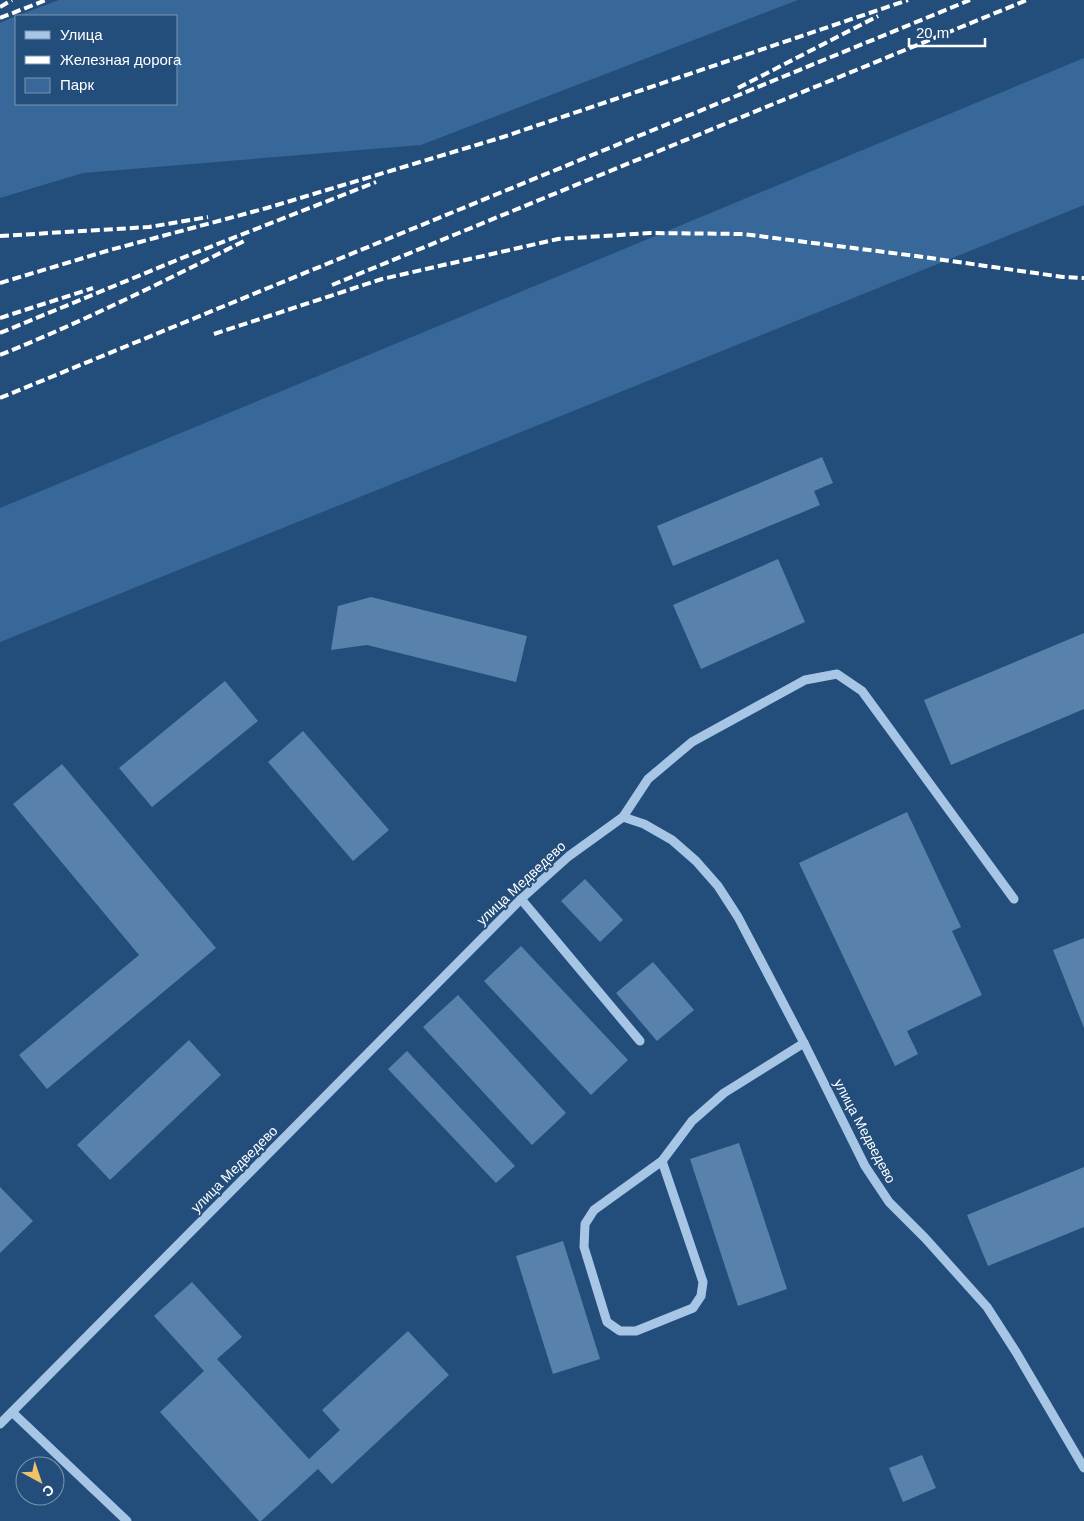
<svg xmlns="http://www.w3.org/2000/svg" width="1084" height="1521" font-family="Arial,sans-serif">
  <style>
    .green { fill: #376899 }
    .building { fill: #5881ab }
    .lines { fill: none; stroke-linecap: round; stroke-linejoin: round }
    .minor { stroke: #a7c6e5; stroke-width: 9 }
    .rail { stroke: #fff; stroke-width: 4; stroke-dasharray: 9 4; stroke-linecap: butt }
    .labels { text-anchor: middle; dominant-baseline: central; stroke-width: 4; stroke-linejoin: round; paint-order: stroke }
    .street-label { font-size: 14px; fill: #fff; stroke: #234e7b }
  </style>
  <rect width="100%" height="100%" fill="#234e7b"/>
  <g class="green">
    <polygon points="59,0 798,0 421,145 83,173 0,198 0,23 16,16 16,104 176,104 176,16 16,16"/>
    <polygon points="1084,58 1084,205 0,642 0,508"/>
  </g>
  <g class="building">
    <polygon points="822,457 833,483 814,491 820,505 673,566 657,526"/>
    <polygon points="778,559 805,622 701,669 673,605"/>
    <polygon points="371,597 527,636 516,682 367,645 331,650 338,606"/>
    <polygon points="1084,633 1084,709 951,765 924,700"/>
    <polygon points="225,681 258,721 152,807 119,768"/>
    <polygon points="303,731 389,830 353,861 268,762"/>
    <polygon points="62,764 216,948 47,1089 19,1055 139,955 13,804"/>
    <polygon points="907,812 961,927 952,931 982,995 907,1031 918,1054 895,1066 799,863"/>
    <polygon points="585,879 623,920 600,942 561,901"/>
    <polygon points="1084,938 1084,1028 1053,950"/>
    <polygon points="521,946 628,1060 591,1095 484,981"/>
    <polygon points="653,962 694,1010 657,1041 616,993"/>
    <polygon points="458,995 566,1113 532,1145 423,1027"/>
    <polygon points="189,1040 221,1075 110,1180 77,1145"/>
    <polygon points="407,1051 515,1166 496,1183 388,1069"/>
    <polygon points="739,1143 787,1289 738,1306 690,1159"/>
    <polygon points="1084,1167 1084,1227 988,1266 967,1215"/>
    <polygon points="0,1187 33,1221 0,1253"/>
    <polygon points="563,1241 600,1359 553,1374 516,1256"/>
    <polygon points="192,1282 242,1337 217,1359 309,1459 340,1430 322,1410 408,1331 449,1375 332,1484 318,1469 261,1521 259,1521 160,1412 204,1371 154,1316"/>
    <polygon points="922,1455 936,1488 903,1502 889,1468"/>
  </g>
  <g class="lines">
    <g class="minor">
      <polyline points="623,817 644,824 672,840 696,861 718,886 738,917 804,1043 865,1166 889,1202 925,1238 987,1307 1016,1352 1084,1468"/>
      <polyline points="521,899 640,1041"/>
      <polyline points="662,1161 594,1210 585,1224 584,1247 607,1322 620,1331 636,1331 693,1308 701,1296 703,1282 662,1161 692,1121 724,1093 804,1043"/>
      <polyline points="12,1412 127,1521"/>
      <polyline points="0,1424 521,899 569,856 623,817 648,779 692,742 805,680 837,674 862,691 1014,899"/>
    </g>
    <g class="rail">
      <polyline points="0,7 12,0"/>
      <polyline points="0,18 46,0"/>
      <polyline points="738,88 878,16"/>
      <polyline points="0,236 149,227 208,217"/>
      <polyline points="0,283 110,250 267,208 503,137 908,0"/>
      <polyline points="332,285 1027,0"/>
      <polyline points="0,318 93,288"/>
      <polyline points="0,333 182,258 376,182"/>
      <polyline points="214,334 382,279 558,239 650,233 743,234 916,256 1063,277 1084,278"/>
      <path d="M0,355C84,321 165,281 246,240"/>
      <polyline points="0,398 970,0"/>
    </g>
  </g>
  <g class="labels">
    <g class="street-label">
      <text transform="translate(521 883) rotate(-43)">улица Медведево</text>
      <text transform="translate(865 1131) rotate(62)">улица Медведево</text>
      <text transform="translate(234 1169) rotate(-45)">улица Медведево</text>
    </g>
  </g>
  <rect x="15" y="15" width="162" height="90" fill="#234e7b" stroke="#7b95b0"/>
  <rect x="25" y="31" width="25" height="8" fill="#a7c6e5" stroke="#7b95b0"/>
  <text x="60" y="40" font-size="15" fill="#ffffff">Улица</text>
  <rect x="25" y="56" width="25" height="8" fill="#ffffff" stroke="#7b95b0"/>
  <text x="60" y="65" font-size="15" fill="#ffffff">Железная дорога</text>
  <rect x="25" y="78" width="25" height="15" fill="#376899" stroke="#7b95b0"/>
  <text x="60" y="90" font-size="15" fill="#ffffff">Парк</text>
  <g transform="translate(40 1481) rotate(140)"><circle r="24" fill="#234e7b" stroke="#7b95b0"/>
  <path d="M0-4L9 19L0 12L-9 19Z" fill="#f0c36a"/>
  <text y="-8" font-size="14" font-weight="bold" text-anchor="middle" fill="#ffffff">С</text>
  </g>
  <path d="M909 38v8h76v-8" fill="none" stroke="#ffffff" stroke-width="2.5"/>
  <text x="916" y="38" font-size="15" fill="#ffffff" stroke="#234e7b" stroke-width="4" paint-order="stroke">20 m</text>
</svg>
